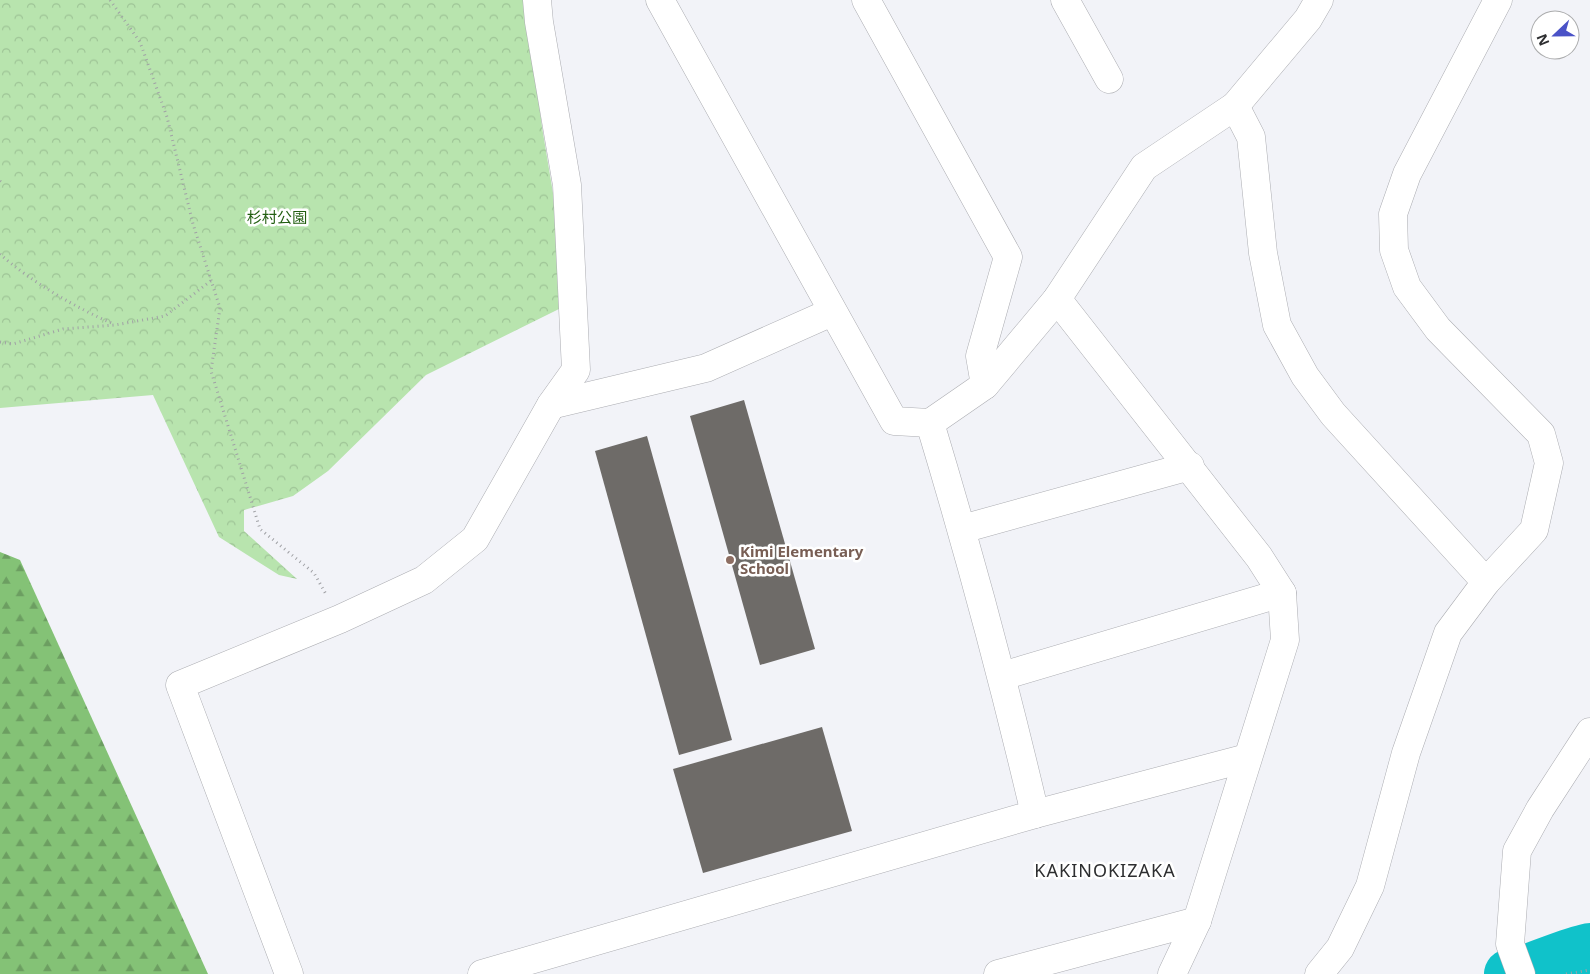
<svg xmlns="http://www.w3.org/2000/svg" width="1590" height="974" font-family="'Noto Sans','Noto Sans JP',sans-serif">
  <style>
    .forest { fill: url(#forest-firs) }
    .park { fill: url(#park-crowns) }
    .lines { fill: none; stroke-linecap: round; stroke-linejoin: round }
    .river { stroke: #10c2ca; stroke-width: 50 }
    .building { fill: #6e6b68 }
    .minor-casing { stroke: #acadb2; stroke-width: 29 }
    .tertiary-casing { stroke: #acadb2; stroke-width: 29 }
    .path { stroke: #a0a1a5; stroke-width: 3; stroke-dasharray: 1 4; stroke-linecap: butt }
    .minor { stroke: #fff; stroke-width: 28 }
    .tertiary { stroke: #fff; stroke-width: 28 }
    .education-dot { fill: #8d6e63; stroke: #fff; stroke-width: 2 }
    .labels { text-anchor: middle; dominant-baseline: central; stroke-width: 5; stroke-linejoin: round; paint-order: stroke }
    .park-label { font-size: 15px; fill: #225e11; stroke: #fff }
    .education-label { font-size: 15px; font-weight: bold; fill: #785e54; stroke: #fff; text-anchor: start }
    .quarter-label { font-size: 18px; letter-spacing: 1px; fill: #2e2f31; stroke: #fff }
  </style>
  <defs>
    <pattern id="forest-firs" width="22" height="20" patternUnits="userSpaceOnUse" patternTransform="scale(1.25)"><rect width="22" height="20" fill="#84c276"/><path d="M5 1l3.5 6h-7zM16 11l3.5 6h-7z" fill="#6c9e61"/></pattern>
    <pattern id="park-crowns" width="20" height="18" patternUnits="userSpaceOnUse" patternTransform="scale(1.25)"><rect width="20" height="18" fill="#b8e4ae"/><path d="M2 6a3 3 0 1 1 6 0M12 15a3 3 0 1 1 6 0" fill="none" stroke="#9ec496"/></pattern>
  </defs>
  <rect width="100%" height="100%" fill="#f2f3f8"/>
  <polygon class="forest" points="0,552 20,560 208,974 0,974"/>
  <polygon class="park" points="0,0 527,0 542,127 557,217 559,309 426,375 328,471 293,496 244,510 244,531 297,579 279,575 219,537 153,395 0,408"/>
  <g class="lines">
    <path class="river" d="M1509,974C1537,968 1562,954 1590,948"/>
  </g>
  <g class="building">
    <polygon points="744,400 815,649 760,665 690,416"/>
    <polygon points="647,436 732,740 679,755 595,451"/>
    <polygon points="822,727 852,831 703,873 673,769"/>
  </g>
  <g class="lines">
    <g class="minor-casing">
      <g id="minor">
        <path d="M660,0L894,421L930,423C969,552 1004,682 1035,814"/>
        <polyline points="866,0 1008,257 980,356 985,385"/>
        <polyline points="1065,0 1109,79"/>
        <polyline points="1235,106 1251,137 1263,253 1277,325 1305,376 1333,414 1486,582"/>
        <polyline points="1057,299 1259,557 1282,593 1285,640 1197,921 1172,974"/>
        <polyline points="551,405 706,368 832,312"/>
        <polyline points="962,529 1190,466"/>
        <polyline points="1002,676 1282,593"/>
        <polyline points="289,974 180,685 340,619 424,580 475,539 551,405 576,370 567,185 539,22 537,0"/>
        <polyline points="482,974 1035,814 1247,758"/>
        <polyline points="998,974 1197,921"/>
        <polyline points="1319,974 1340,948 1370,886 1406,753 1448,633 1486,582 1534,530 1549,463 1541,434 1438,329 1407,287 1394,250 1393,214 1407,174 1498,0"/>
        <polyline points="1521,974 1510,944 1517,851 1540,809 1590,732"/>
      </g>
    </g>
    <g class="tertiary-casing">
      <polyline id="tertiary" points="930,423 985,385 1057,299 1144,167 1235,106 1308,19 1319,0"/>
    </g>
    <g class="path">
      <polyline points="110,0 140,42 167,117 193,224 220,308 211,371 260,529 314,573 327,596"/>
      <polyline points="0,181 1,182"/>
      <path d="M0,254C27,279 79,310 114,324"/>
      <polyline points="0,342 13,344 63,329 115,325 165,316 212,280"/>
      <polyline points="1566,974 1590,970"/>
    </g>
    <use href="#minor" class="minor"/>
    <use href="#tertiary" class="tertiary"/>
  </g>
  <circle class="education-dot" cx="730" cy="560" r="5"/>
  <g class="labels">
    <g class="park-label">
      <text x="277" y="217">杉村公園</text>
    </g>
    <g class="education-label">
      <text x="740" y="551">Kimi Elementary<tspan x="740" dy="17">School</tspan></text>
    </g>
    <g class="quarter-label">
      <text x="1105" y="870">KAKINOKIZAKA</text>
    </g>
  </g>
  <g transform="translate(1555 35) rotate(248)"><circle r="24" fill="#ffffff" stroke="#abacad"/>
  <path d="M0-4L9 19L0 12L-9 19Z" fill="#4a52c7"/>
  <text y="-8" font-size="14" font-weight="bold" text-anchor="middle" fill="#2e2f31">N</text>
  </g>
</svg>
